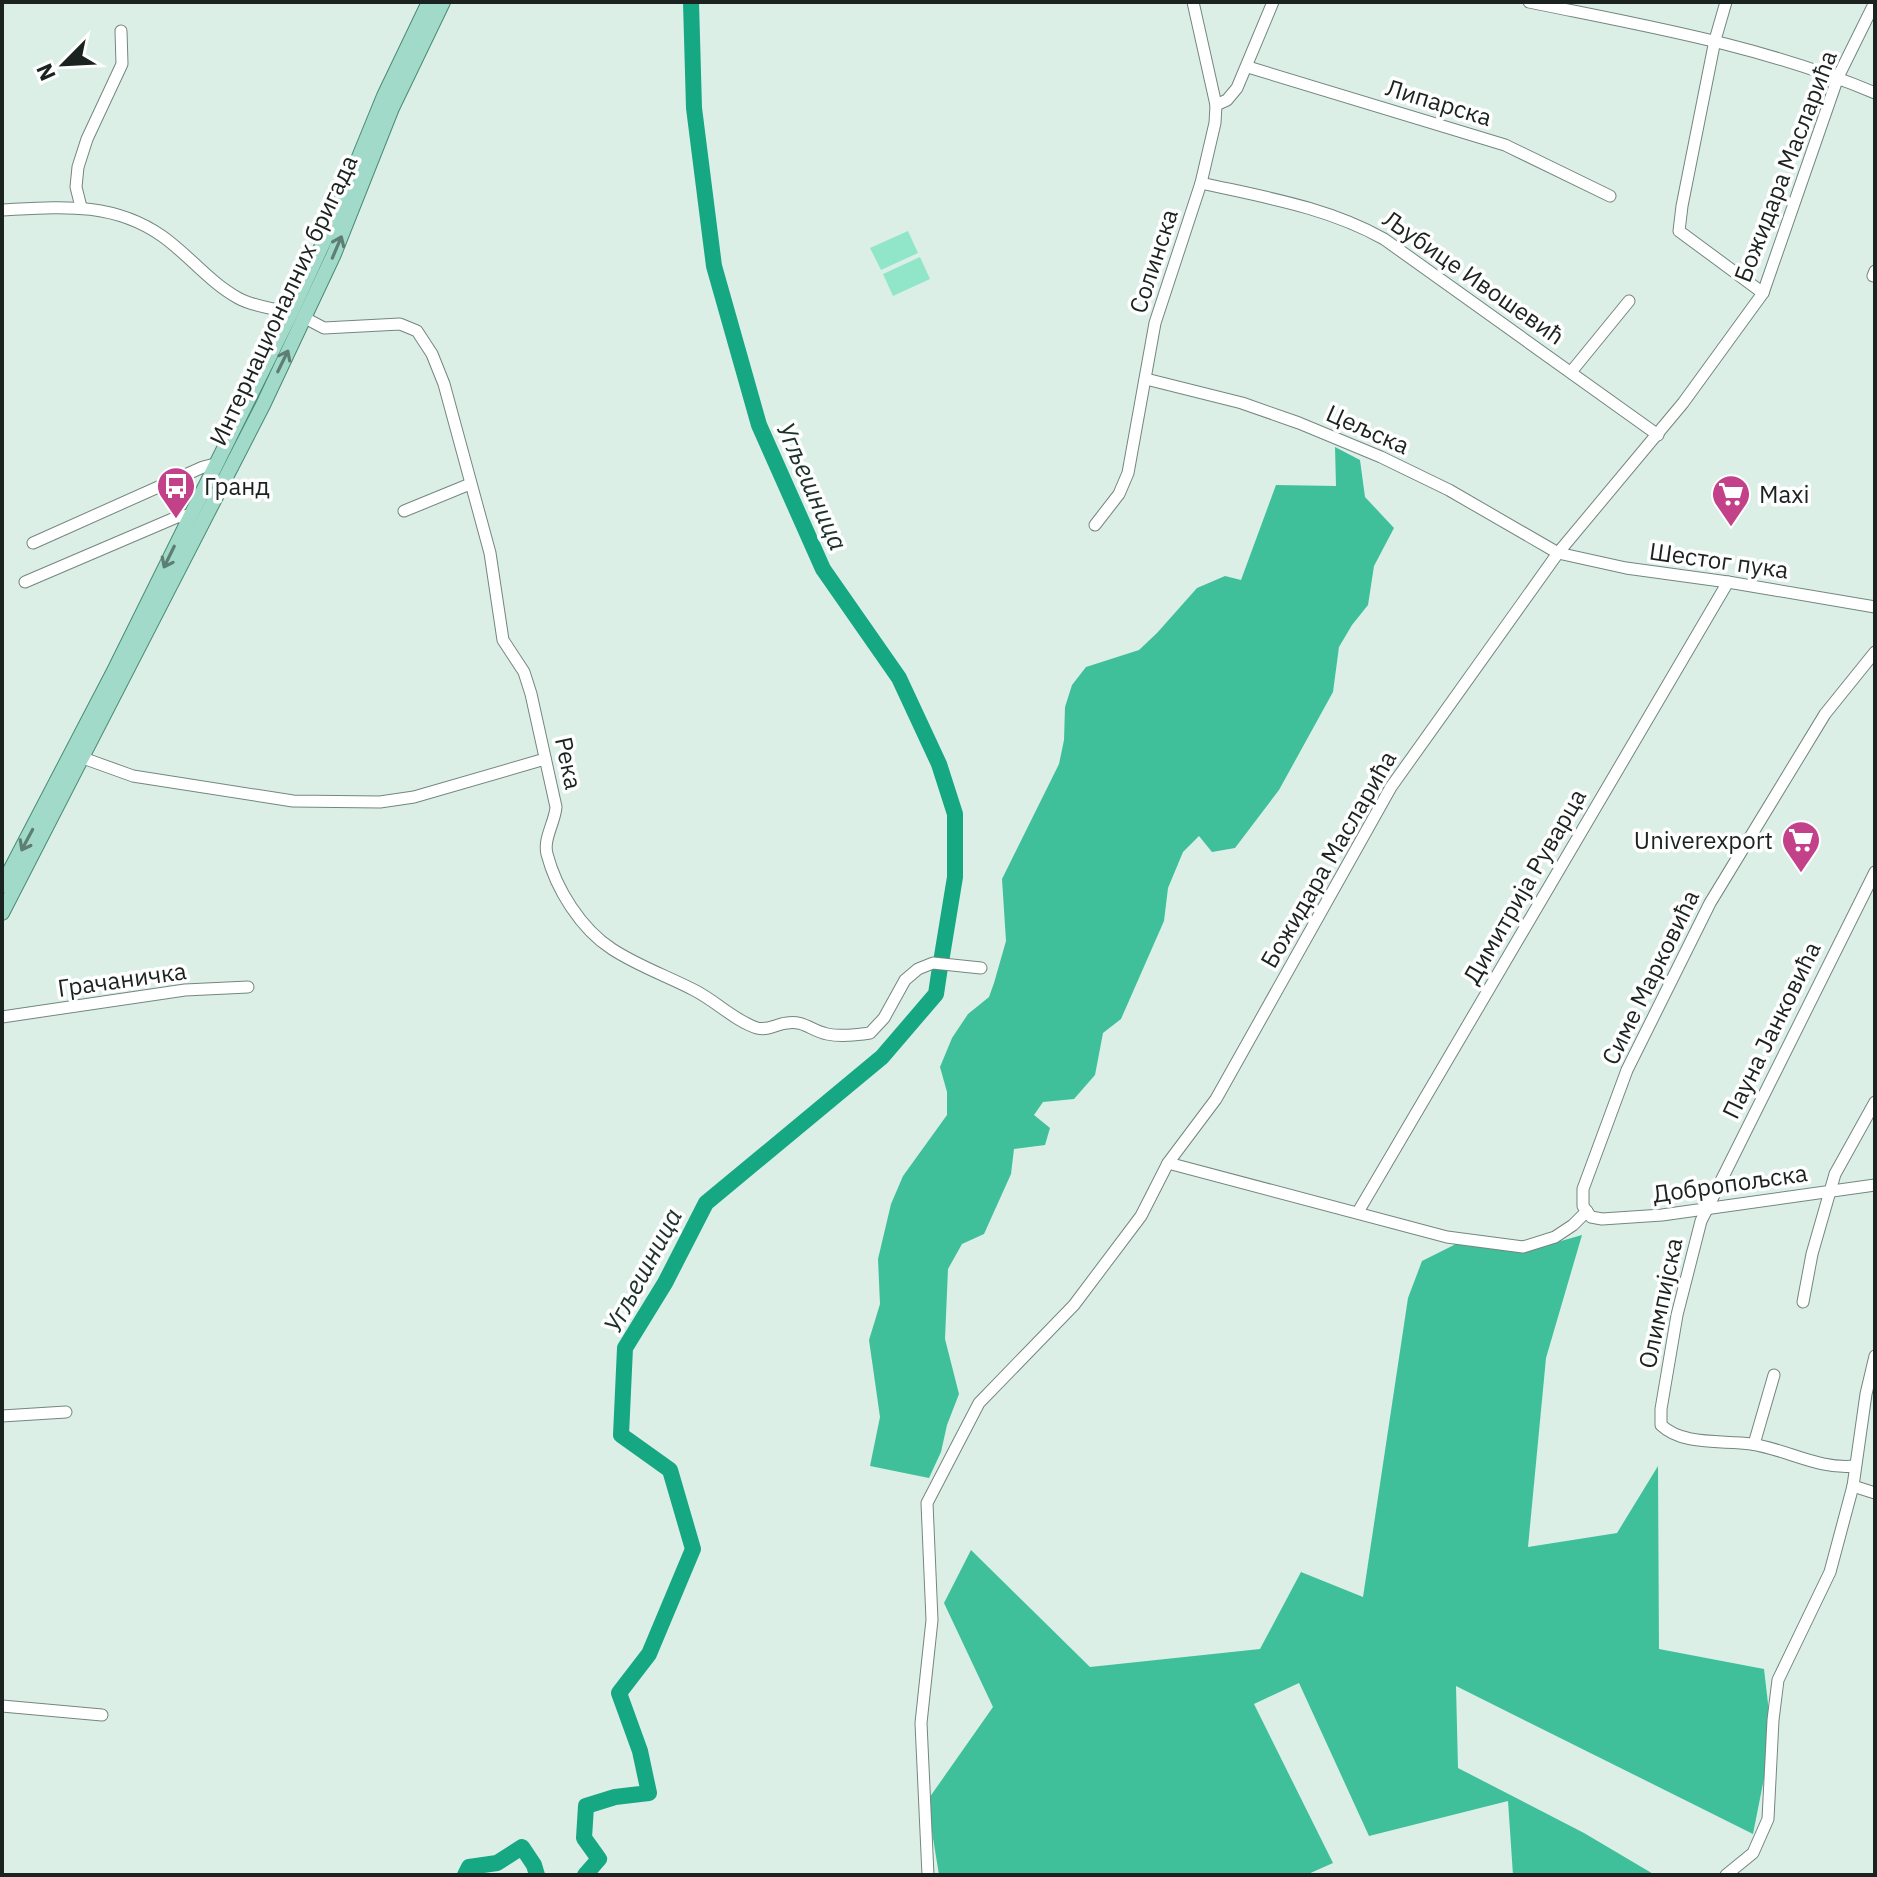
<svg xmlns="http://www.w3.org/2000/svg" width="1877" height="1877" font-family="'IBM Plex Sans',sans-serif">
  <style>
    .green { fill: #91e6c9 }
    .forest { fill: #3fc09b }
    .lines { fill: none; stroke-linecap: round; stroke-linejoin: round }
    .river { stroke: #16a783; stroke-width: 16 }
    .minor-casing { stroke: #74867f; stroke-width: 13 }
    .major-casing { stroke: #498a75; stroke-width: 16 }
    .minor { stroke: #fff; stroke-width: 11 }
    .major { stroke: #a1dac8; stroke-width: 14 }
    .oneway { stroke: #5e7e74 }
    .labels { text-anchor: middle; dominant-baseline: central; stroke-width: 7; stroke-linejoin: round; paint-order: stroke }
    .street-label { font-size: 24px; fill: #1b2320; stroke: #fff }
    .poi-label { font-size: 24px; fill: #1b2320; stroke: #fff; text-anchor: start }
    .water-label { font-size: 26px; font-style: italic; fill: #1c322a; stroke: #fff }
  </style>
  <rect width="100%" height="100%" fill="#dbefe7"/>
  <g class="green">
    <polygon points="908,231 918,253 881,270 870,248"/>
    <polygon points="920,257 930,279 893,296 883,274"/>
  </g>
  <g class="forest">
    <polygon points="1335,447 1360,460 1365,497 1394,528 1374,566 1368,605 1352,625 1339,647 1333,692 1279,790 1235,848 1212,852 1199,836 1183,852 1168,888 1164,921 1121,1019 1103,1033 1095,1075 1074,1099 1043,1102 1034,1115 1050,1128 1045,1145 1014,1149 1011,1174 984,1234 962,1244 948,1269 945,1339 959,1394 947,1425 941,1452 929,1478 870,1466 880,1417 869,1340 880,1304 878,1259 891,1204 903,1176 947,1115 947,1092 940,1067 952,1038 968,1014 989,997 994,983 1006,941 1002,879 1059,764 1064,740 1065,707 1072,685 1086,667 1139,650 1157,633 1197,588 1225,576 1241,580 1276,485 1336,486"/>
    <polygon points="1582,1235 1546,1358 1528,1547 1617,1533 1658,1466 1659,1649 1764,1669 1772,1738 1753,1834 1456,1686 1458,1768 1584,1833 1655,1875 1513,1875 1508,1801 1369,1836 1299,1683 1254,1704 1333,1863 1306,1875 939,1875 927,1801 993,1707 944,1603 971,1550 1090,1667 1260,1649 1301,1572 1363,1597 1408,1298 1422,1261 1464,1240 1526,1251"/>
  </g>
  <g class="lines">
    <g class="river">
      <polyline points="691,2 694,108 714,266 759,425 823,569 899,678 939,764 955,814 955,877 941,962"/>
      <polyline points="465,1875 469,1867 497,1863 522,1847 534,1865 537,1875"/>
      <polyline points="585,1875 599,1859 584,1838 586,1806 615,1797 649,1793 640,1751 619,1693 649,1654 693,1549 670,1470 621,1435 625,1348 665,1283 706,1203 882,1057 936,994 940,967"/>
    </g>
    <g class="minor-casing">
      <g id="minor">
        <path d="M1529,2C1646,26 1764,46 1875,93"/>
        <polyline points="1726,2 1715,40 1682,206 1679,231 1763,293"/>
        <polyline points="1248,67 1505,145 1610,196"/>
        <polyline points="1216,105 1227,100 1237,88 1273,2"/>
        <path d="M1201,183C1263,197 1327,207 1384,239L1658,435"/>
        <polyline points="81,207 76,187 78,167 87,139 122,64 121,31"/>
        <path d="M2,210C59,207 112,201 162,236C189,255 209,282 238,298C254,307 274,308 291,313"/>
        <polyline points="1873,276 1875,271"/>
        <path d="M305,318L324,328L400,324L417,331L432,354L444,384L490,553L503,640L524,672L531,694L556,807C555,822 543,839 547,854C556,889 581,929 612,949C638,966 667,976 694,990C716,1001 735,1021 757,1028C769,1031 776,1024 787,1023C803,1020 812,1031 827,1034C841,1037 856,1035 870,1033L884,1018L905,980L918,969L933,963L981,968"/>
        <polyline points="1571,372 1629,301"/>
        <polyline points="1146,379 1242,403 1299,423 1381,457 1449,490 1558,553 1626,568 1728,582 1875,607"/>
        <polyline points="404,511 470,484"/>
        <polyline points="1095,525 1119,494 1128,473 1155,323 1201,183 1215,123 1216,105 1193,2"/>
        <polyline points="33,543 203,467 215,464"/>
        <polyline points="25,582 177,517 190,515"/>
        <polyline points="1875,652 1825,714 1710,903 1627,1070 1583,1189 1583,1206 1591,1217 1602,1219 1662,1215 1875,1185"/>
        <polyline points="83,758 133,776 293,801 380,802 414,797 545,759"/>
        <polyline points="2,1017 185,990 248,987"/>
        <polyline points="1168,1163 1447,1237 1523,1247 1555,1237 1573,1225 1587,1211"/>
        <polyline points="1358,1212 1728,582"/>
        <polyline points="1803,1302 1812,1254 1835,1174 1875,1102"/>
        <polyline points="2,1416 66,1412"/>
        <polyline points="1754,1444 1774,1375"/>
        <path d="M1855,1466C1819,1470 1786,1449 1751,1444C1722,1440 1683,1446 1661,1425V1409L1677,1315L1701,1221L1875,872"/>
        <polyline points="1853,1486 1875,1493"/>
        <polyline points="2,1706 102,1715"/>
        <polyline points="928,1875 921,1723 932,1620 927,1503 979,1403 1074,1305 1141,1216 1168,1163 1216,1099 1391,787 1558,553 1683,403 1763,293 1838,77 1875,2"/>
        <polyline points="1726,1875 1753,1853 1768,1819 1773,1720 1778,1680 1830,1572 1853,1486 1866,1394 1875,1356"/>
      </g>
    </g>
    <g class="major-casing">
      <g id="major">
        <polyline points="2,886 114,671 291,313 330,228 384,96 429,2"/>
        <polyline points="2,913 263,405 334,254 392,108 443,2"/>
      </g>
    </g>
    <use href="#minor" class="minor"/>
    <use href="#major" class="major"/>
  </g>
  <defs><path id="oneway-shaft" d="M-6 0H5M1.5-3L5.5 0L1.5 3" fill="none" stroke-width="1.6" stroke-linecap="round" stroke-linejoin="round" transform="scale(2)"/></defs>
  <g class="oneway">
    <use href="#oneway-shaft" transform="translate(337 247) rotate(-67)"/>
    <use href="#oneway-shaft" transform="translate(283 361) rotate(-64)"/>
    <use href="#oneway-shaft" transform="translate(169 557) rotate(116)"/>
    <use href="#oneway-shaft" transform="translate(27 840) rotate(118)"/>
  </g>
  <defs>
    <g id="bus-pin" transform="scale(2)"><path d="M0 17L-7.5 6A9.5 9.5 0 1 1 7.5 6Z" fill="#c34189" stroke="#fff"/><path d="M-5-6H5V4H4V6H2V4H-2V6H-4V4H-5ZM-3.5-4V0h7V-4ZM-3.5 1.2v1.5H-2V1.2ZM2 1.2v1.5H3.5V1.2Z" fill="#fff"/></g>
    <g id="supermarket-pin" transform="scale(2)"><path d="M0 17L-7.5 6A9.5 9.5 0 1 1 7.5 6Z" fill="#c34189" stroke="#fff"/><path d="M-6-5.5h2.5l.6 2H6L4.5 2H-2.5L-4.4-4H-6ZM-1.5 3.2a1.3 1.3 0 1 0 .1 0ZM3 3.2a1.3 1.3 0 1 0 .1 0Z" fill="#fff"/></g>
  </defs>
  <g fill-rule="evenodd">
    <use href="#bus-pin" x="176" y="486"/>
    <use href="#supermarket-pin" x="1731" y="494"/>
    <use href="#supermarket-pin" x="1801" y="840"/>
  </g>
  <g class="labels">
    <g class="street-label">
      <text transform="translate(1439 102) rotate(17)">Липарска</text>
      <text transform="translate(1785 166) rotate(-69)">Божидара Масларића</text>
      <text transform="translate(1153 261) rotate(-72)">Солинска</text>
      <text transform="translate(1474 277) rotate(35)">Љубице Ивошевић</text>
      <text transform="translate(283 300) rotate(-65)">Интернационалних бригада</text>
      <text transform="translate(1368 429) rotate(24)">Цељска</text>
      <text transform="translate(1719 560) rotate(8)">Шестог пука</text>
      <text transform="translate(569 763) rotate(78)">Река</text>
      <text transform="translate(1328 859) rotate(-60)">Божидара Масларића</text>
      <text transform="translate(1524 886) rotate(-60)">Димитрија Руварца</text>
      <text transform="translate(1650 977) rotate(-64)">Симе Марковића</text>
      <text transform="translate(122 979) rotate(-8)">Грачаничка</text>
      <text transform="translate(1771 1030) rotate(-64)">Пауна Јанковића</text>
      <text transform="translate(1730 1183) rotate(-8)">Добропољска</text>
      <text transform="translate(1660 1303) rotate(-78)">Олимпијска</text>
    </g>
    <g class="poi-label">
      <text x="204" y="486">Гранд</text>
      <text x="1759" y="494">Maxi</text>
      <text x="1773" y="840" text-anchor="end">Univerexport</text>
    </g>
    <g class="water-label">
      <text transform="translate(813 486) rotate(66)">Угљешница</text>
      <text transform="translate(642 1270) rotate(-62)">Угљешница</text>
    </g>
  </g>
  <rect width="1877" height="1877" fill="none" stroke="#1b2320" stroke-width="8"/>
  <g transform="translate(64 64) rotate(246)" stroke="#ffffff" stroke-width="6" paint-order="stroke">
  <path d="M0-6L14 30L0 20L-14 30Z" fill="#1b2320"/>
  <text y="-12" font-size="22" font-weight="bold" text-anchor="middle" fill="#1b2320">N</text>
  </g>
</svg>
